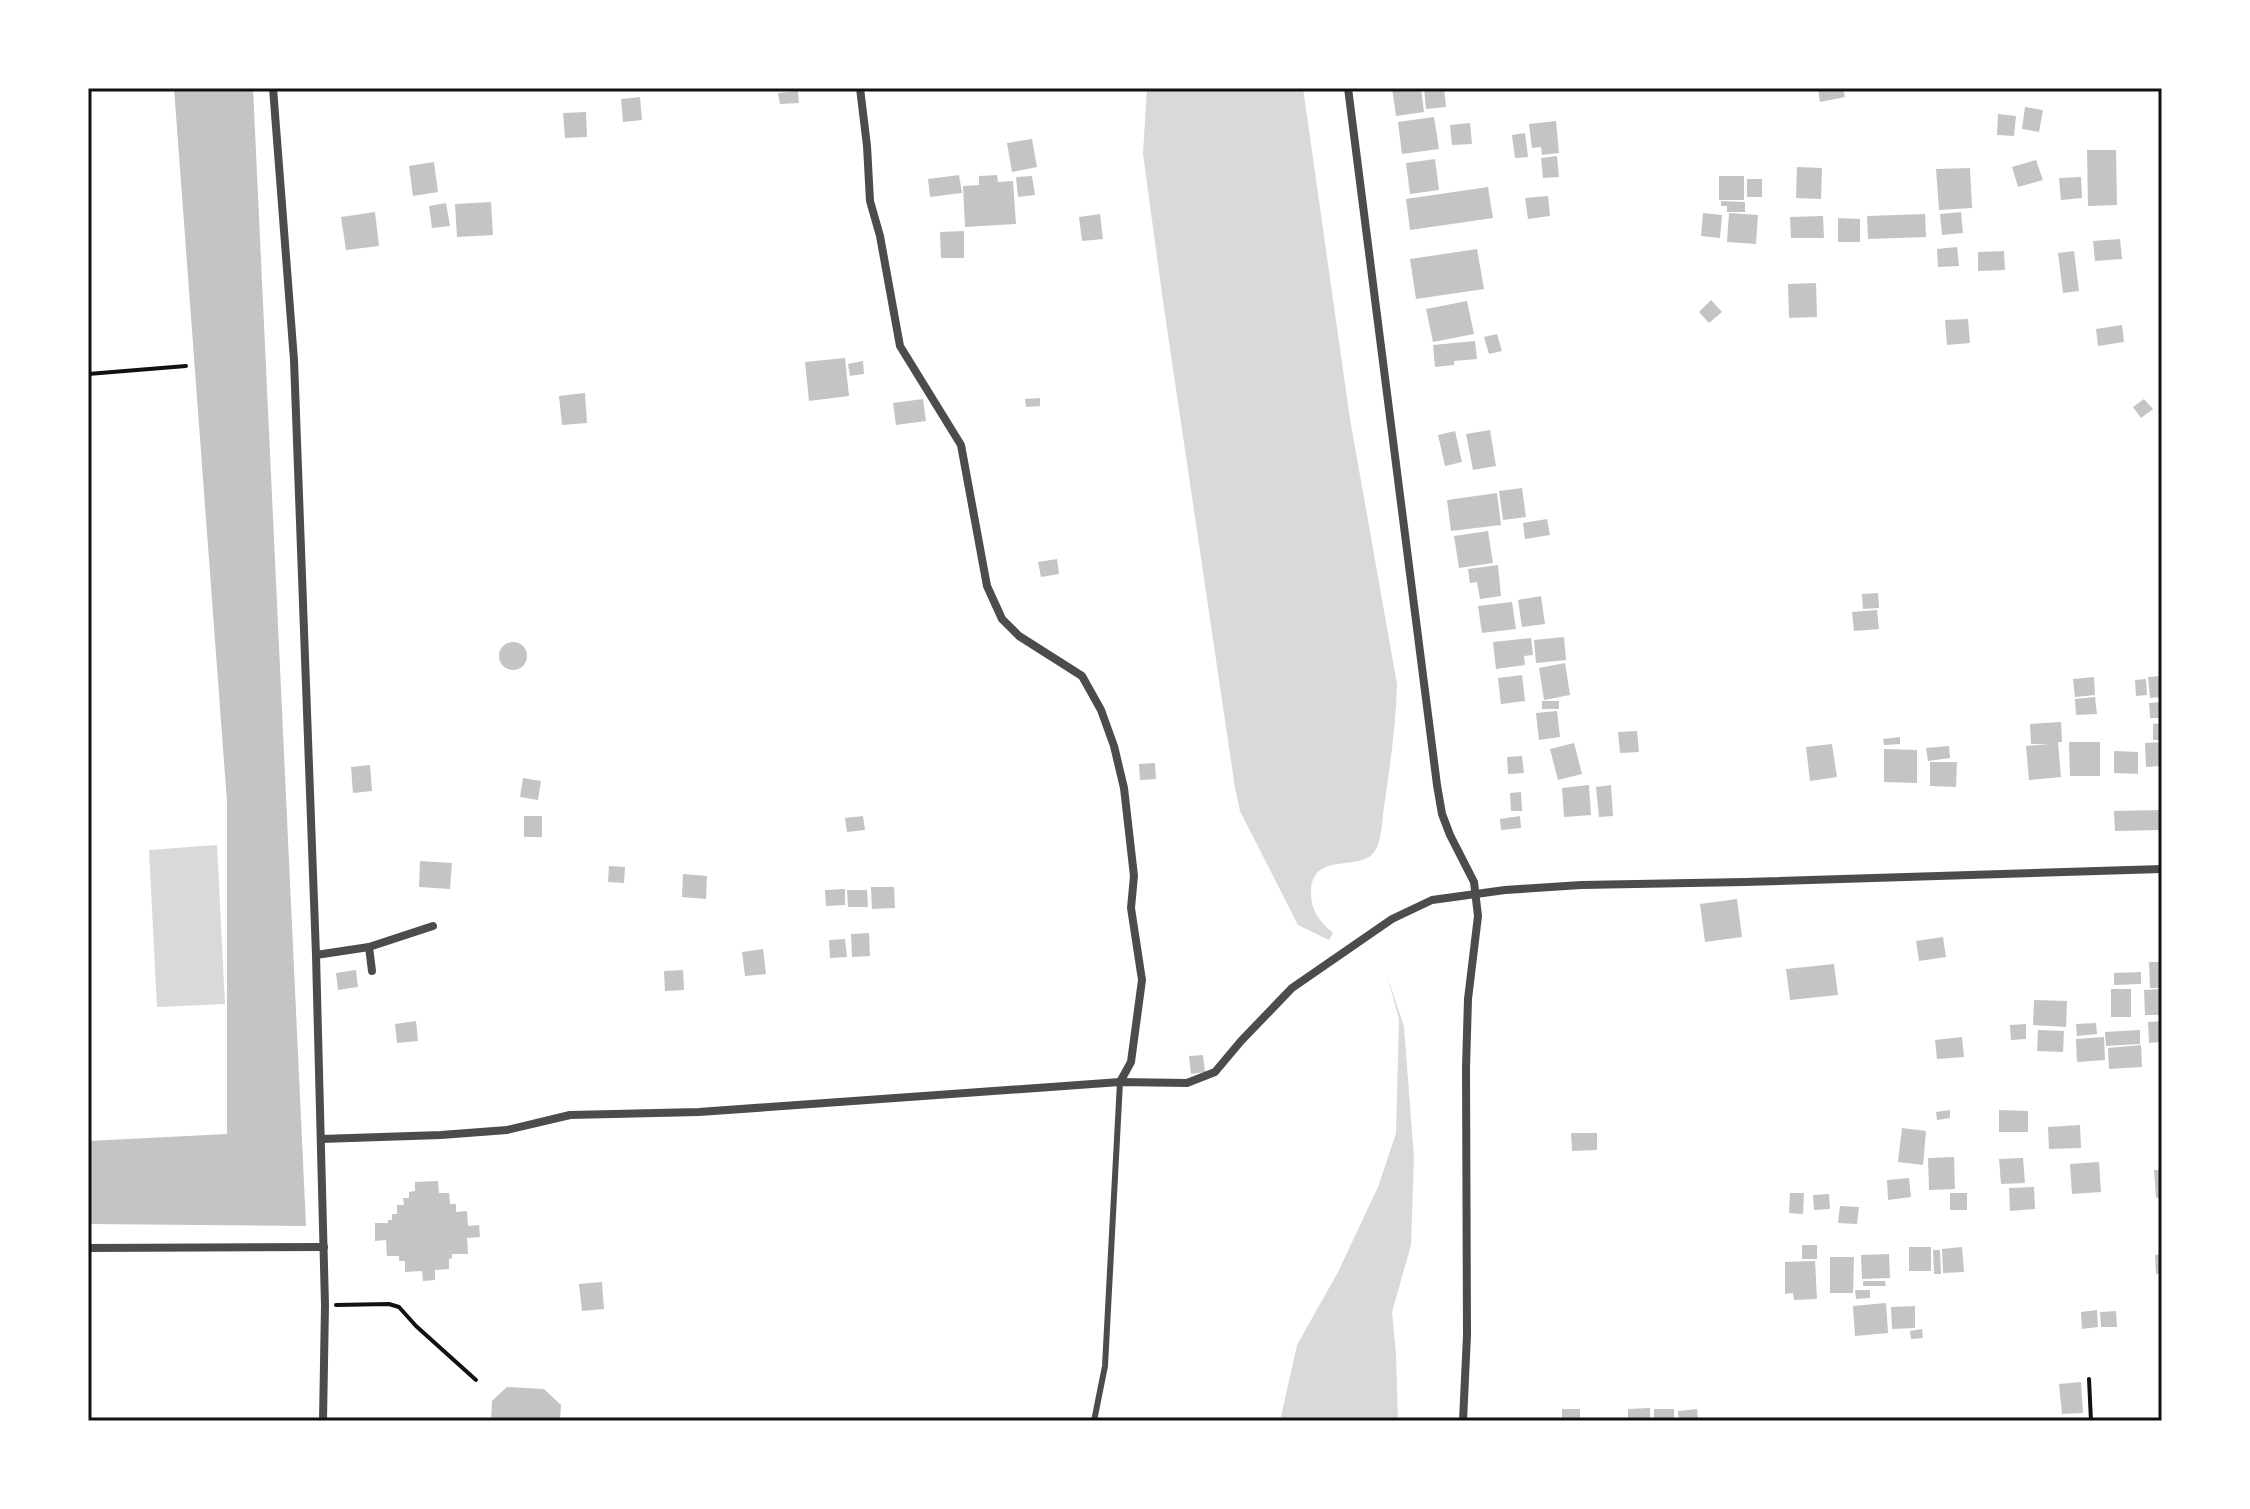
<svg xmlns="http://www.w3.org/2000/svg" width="2250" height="1509" font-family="'Asap Condensed',sans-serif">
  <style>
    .water { fill: #d9d9d9 }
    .building { fill: #c4c4c4 }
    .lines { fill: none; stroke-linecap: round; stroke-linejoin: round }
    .path { stroke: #111; stroke-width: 4 }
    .service { stroke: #4c4c4c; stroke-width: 6 }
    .minor { stroke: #4c4c4c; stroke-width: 8 }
    .neatline { fill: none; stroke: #111; stroke-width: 3 }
  </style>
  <rect width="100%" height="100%" fill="#fff"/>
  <g class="water">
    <path d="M1147,88H1303L1350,419L1397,684C1396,725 1390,766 1384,807C1382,820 1382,838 1376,849C1363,875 1312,848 1311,892C1311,911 1319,921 1333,933L1329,940L1298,925L1240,811L1235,788L1163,301L1143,154Z"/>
    <polygon points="217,845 225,1004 157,1007 149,850"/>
    <polygon points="1387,975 1404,1027 1414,1158 1411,1245 1392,1312 1396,1354 1398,1421 1280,1421 1297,1345 1338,1272 1378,1187 1396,1133 1399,1019"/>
  </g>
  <g class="building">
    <polygon points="174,88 253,88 306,1226 88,1224 88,1141 227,1134 227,802"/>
    <polygon points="1392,88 1421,88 1424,112 1396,116"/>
    <polygon points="1424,88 1444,88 1446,107 1426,109"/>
    <polygon points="1818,88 1843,88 1845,97 1820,102"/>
    <polygon points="798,91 799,103 780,104 778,93"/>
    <polygon points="640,97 642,120 623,122 621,99"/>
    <polygon points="2025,107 2043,110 2039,132 2022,129"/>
    <polygon points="586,112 587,137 565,138 563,113"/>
    <polygon points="1998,114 2016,116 2014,136 1997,135"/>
    <polygon points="1434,117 1439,149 1402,154 1398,122"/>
    <polygon points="1556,121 1559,153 1542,155 1541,147 1532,148 1529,124"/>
    <polygon points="1470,123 1472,144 1452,145 1450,125"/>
    <polygon points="1525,133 1528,157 1515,158 1512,135"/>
    <polygon points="1032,139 1037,167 1012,172 1007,143"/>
    <polygon points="2087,150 2116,150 2117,205 2088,206"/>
    <polygon points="1557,156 1559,177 1543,178 1541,158"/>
    <polygon points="1435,159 1439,190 1410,194 1406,163"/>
    <polygon points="2036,160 2043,180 2018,187 2012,167"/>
    <polygon points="434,162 438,192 413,196 409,166"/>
    <polygon points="1797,167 1822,168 1821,199 1796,198"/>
    <polygon points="1970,168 1972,208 1939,210 1936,169"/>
    <polygon points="959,175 962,193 930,197 928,179"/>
    <polygon points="997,175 998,182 1013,181 1016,224 965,227 963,186 979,185 979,176"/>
    <polygon points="1032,176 1035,195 1018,197 1016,177"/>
    <rect x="1719" y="176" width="25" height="24"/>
    <polygon points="2081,177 2082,198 2061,200 2059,178"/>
    <rect x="1747" y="179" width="15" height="18"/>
    <polygon points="1488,187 1493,218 1410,230 1406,199"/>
    <polygon points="1548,196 1550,216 1528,219 1525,198"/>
    <polygon points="1721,201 1745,202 1745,212 1727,212 1727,206 1721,206"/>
    <polygon points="491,202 493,235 457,237 455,204"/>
    <polygon points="446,203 450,226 432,228 429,206"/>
    <polygon points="375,212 379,246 346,250 341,217"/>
    <polygon points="1961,212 1963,233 1942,235 1940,214"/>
    <polygon points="1703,213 1722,215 1720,238 1701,236"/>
    <polygon points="1729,213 1758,215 1756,244 1727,242"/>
    <polygon points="1100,214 1103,239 1082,241 1079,217"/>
    <polygon points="1925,214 1926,237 1868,239 1867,216"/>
    <polygon points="1823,216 1824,238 1791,238 1790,217"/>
    <polygon points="1838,218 1860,219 1860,242 1838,242"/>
    <polygon points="964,231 964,258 941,258 940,232"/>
    <polygon points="2120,239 2122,259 2095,261 2093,241"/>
    <polygon points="1957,247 1959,266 1938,267 1937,249"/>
    <polygon points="1477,249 1484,289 1416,299 1410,259"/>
    <polygon points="2004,251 2005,270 1978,271 1978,252"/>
    <polygon points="2074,251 2079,291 2063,293 2058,253"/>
    <polygon points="1816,283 1817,317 1789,318 1788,284"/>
    <polygon points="1711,300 1722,312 1709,323 1699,312"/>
    <polygon points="1467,301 1474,334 1433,342 1426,309"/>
    <polygon points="1968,319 1970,343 1947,345 1945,320"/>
    <polygon points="2122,325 2124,342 2098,346 2096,329"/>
    <polygon points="1497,334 1502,351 1489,354 1484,337"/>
    <polygon points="1475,341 1477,359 1454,361 1454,365 1435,367 1433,345"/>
    <polygon points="845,358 849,396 809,401 805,362"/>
    <polygon points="863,361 864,374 850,376 848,364"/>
    <polygon points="585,393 587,423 562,425 559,396"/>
    <polygon points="1040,398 1040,406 1026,407 1025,399"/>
    <polygon points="923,399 926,421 896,425 893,403"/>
    <polygon points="2144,399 2153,409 2141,418 2133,407"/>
    <polygon points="1490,430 1496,466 1473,470 1466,434"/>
    <polygon points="1455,431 1462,462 1445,466 1438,435"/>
    <polygon points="1522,488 1526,517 1503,520 1499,491"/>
    <polygon points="1497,493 1501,525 1451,531 1447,500"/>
    <polygon points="1547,519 1550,535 1525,539 1523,523"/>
    <polygon points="1488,531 1493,563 1459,568 1454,536"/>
    <polygon points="1057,559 1059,574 1041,577 1038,562"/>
    <polygon points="1498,565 1501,596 1480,599 1477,582 1470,583 1468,569"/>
    <polygon points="1878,593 1879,608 1863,609 1862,594"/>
    <polygon points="1541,596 1545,624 1522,627 1518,600"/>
    <polygon points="1512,602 1516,629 1482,633 1478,606"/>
    <polygon points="1877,610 1879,629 1854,631 1852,612"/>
    <polygon points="1564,637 1566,660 1536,663 1534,640"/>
    <polygon points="1531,638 1533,655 1524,656 1525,665 1496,669 1493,642"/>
    <circle cx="513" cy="656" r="14"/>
    <polygon points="1565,663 1570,695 1544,700 1539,668"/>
    <polygon points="1522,675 1525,701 1501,704 1498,678"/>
    <polygon points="2162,676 2162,697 2150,698 2148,677"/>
    <polygon points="2094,677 2095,695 2075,697 2073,679"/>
    <polygon points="2146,679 2147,695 2136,696 2135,680"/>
    <polygon points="2095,697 2097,714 2076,715 2075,699"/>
    <rect x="1542" y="701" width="17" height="8"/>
    <polygon points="2162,702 2162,718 2150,718 2149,703"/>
    <polygon points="1557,711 1560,737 1539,740 1536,713"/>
    <polygon points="2061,722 2062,742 2058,742 2061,777 2029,780 2026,746 2049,744 2031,744 2030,724"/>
    <polygon points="2162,723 2162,740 2153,740 2153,724"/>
    <polygon points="1637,731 1639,752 1620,753 1618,732"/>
    <polygon points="1900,737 1900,744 1884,745 1883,739"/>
    <polygon points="2069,742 2100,742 2100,776 2070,776"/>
    <polygon points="2162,742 2162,766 2146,767 2145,743"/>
    <polygon points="1574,743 1582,774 1558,780 1550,749"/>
    <polygon points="1832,744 1837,777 1810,781 1806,747"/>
    <polygon points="1949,746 1950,758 1928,761 1926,748"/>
    <polygon points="1884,749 1917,750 1917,783 1884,782"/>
    <polygon points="2114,751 2138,752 2138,774 2114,773"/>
    <polygon points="1522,756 1524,773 1508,774 1507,757"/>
    <polygon points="1930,762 1957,762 1956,787 1930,786"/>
    <polygon points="1155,763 1156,779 1140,780 1139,764"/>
    <polygon points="370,765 372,791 353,793 351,767"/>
    <polygon points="523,778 541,781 538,800 520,797"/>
    <polygon points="1589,785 1591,815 1564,817 1562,788"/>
    <polygon points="1611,785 1613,816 1599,817 1596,787"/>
    <polygon points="1521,792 1522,811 1511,811 1510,793"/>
    <polygon points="2160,810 2160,830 2115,831 2114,811"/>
    <rect x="524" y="816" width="18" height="21"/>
    <polygon points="863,816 865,830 847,832 845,818"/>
    <polygon points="1520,816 1521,828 1501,830 1500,819"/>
    <polygon points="420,861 452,863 450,889 419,887"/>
    <polygon points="609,866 625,867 624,883 608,882"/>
    <polygon points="683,874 707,876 706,899 682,897"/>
    <polygon points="871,887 894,887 895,908 872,909"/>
    <polygon points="845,889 845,905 826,906 825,890"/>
    <polygon points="847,890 867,890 868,907 848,907"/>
    <polygon points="1737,899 1742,937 1705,942 1700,904"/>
    <polygon points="869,933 870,956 852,957 851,934"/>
    <polygon points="1943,937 1946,957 1919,961 1916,941"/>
    <polygon points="845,939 847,957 830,958 829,940"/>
    <polygon points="763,949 766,974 745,976 742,952"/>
    <polygon points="2149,962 2162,962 2162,988 2150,988"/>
    <polygon points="1834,964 1838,995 1790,1000 1786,969"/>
    <polygon points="356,970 358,987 338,990 336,973"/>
    <polygon points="683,970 684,990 665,991 664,971"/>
    <polygon points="2141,972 2141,984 2114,985 2114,973"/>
    <rect x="2111" y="989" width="20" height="28"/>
    <polygon points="2162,989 2162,1015 2145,1015 2144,990"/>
    <polygon points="2034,1000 2067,1001 2066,1027 2033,1025"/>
    <polygon points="416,1021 418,1041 397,1043 395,1024"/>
    <polygon points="2162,1021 2162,1042 2149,1043 2148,1022"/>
    <polygon points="2096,1023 2097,1034 2077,1036 2076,1024"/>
    <polygon points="2026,1024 2026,1039 2011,1040 2010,1025"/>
    <polygon points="2038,1030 2064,1031 2063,1052 2037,1051"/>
    <polygon points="2140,1030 2140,1044 2106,1046 2105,1032"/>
    <polygon points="1962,1037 1964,1057 1937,1059 1935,1040"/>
    <polygon points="2104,1037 2105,1060 2077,1062 2076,1039"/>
    <polygon points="2141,1045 2142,1067 2109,1069 2108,1048"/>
    <polygon points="1203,1055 1205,1072 1191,1074 1189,1056"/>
    <polygon points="1950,1110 1950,1118 1937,1120 1936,1112"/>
    <polygon points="1999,1110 2028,1111 2028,1132 1999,1132"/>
    <polygon points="2080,1125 2081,1148 2049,1149 2048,1127"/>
    <polygon points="1902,1128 1926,1131 1923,1165 1898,1162"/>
    <polygon points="1571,1133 1597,1133 1597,1150 1572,1151"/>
    <polygon points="1954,1157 1955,1189 1929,1190 1928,1158"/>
    <polygon points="2023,1158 2025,1183 2001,1184 1999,1159"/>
    <polygon points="2099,1162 2101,1192 2072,1194 2070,1164"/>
    <polygon points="2154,1170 2162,1170 2162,1197 2156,1198"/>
    <polygon points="1909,1178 1911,1197 1888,1200 1887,1180"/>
    <polygon points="438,1181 439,1193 449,1193 450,1204 456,1204 456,1212 467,1211 468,1226 479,1225 480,1237 467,1238 468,1254 452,1254 452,1258 449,1259 449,1269 435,1270 435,1280 423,1281 422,1271 405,1272 405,1261 399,1261 399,1256 387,1256 386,1240 375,1241 375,1223 388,1223 388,1220 392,1220 392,1214 397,1214 397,1205 404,1205 403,1198 409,1198 409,1192 415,1191 415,1182"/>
    <polygon points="2034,1187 2035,1209 2010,1211 2009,1188"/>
    <polygon points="1790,1193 1804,1193 1803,1214 1789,1213"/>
    <rect x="1950" y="1193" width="17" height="17"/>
    <polygon points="1829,1194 1830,1209 1814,1210 1813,1195"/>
    <polygon points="1840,1206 1859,1207 1857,1224 1838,1223"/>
    <rect x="1802" y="1245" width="15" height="14"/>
    <rect x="1909" y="1247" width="22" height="24"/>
    <polygon points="1962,1247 1964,1272 1943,1273 1942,1249"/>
    <polygon points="1933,1250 1940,1250 1941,1274 1934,1274"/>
    <polygon points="1889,1254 1890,1278 1862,1279 1861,1255"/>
    <polygon points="2162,1254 2162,1274 2156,1274 2155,1255"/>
    <polygon points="1830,1257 1854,1257 1853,1293 1830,1293"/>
    <polygon points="1815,1261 1817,1299 1794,1300 1793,1293 1785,1294 1785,1262"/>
    <polygon points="1863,1281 1885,1281 1886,1286 1863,1286"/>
    <polygon points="602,1282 604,1309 582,1311 579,1284"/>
    <polygon points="1855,1290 1870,1290 1870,1298 1856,1299"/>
    <polygon points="1886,1303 1888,1333 1855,1336 1853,1306"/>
    <polygon points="1915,1306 1915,1328 1892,1329 1891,1307"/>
    <polygon points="2097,1310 2098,1327 2082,1329 2081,1312"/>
    <polygon points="2116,1311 2117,1327 2101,1327 2100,1312"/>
    <polygon points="1922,1329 1923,1338 1911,1339 1910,1331"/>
    <polygon points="2081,1382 2083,1413 2062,1414 2059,1384"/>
    <polygon points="507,1387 544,1389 561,1405 560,1421 491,1421 492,1401"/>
    <polygon points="1650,1408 1650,1421 1628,1421 1628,1409"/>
    <rect x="1562" y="1409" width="18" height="12"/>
    <rect x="1654" y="1409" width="20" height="12"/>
    <polygon points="1697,1409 1698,1419 1679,1421 1678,1411"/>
  </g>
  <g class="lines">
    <g class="path">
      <polyline points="88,374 186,366"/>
      <polyline points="336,1305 389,1304 399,1307 416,1326 476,1380"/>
      <polyline points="2089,1379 2091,1421"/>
    </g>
    <polyline class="service" points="1094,1421 1105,1366 1120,1082"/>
    <g class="minor">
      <polyline points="273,88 294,360 316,955 325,1305 323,1421"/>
      <polyline points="860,88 867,146 870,201 880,236 900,346 961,445 987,586 1002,619 1019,636 1082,676 1101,710 1114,746 1124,788 1134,876 1131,908 1142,980 1131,1062 1120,1082"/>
      <polyline points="1348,88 1437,785 1442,814 1450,835 1474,882 1478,916 1468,999 1466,1068 1467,1335 1463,1421"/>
      <polyline points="369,947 372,971"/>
      <polyline points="316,955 369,947 433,926"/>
      <polyline points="321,1139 441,1135 507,1130 570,1115 699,1112 1120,1082 1187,1083 1215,1072 1241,1041 1292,988 1392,919 1432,900 1505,890 1581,885 1745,882 2162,869"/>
      <polyline points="88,1248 324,1247"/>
    </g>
  </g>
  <rect width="2250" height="1509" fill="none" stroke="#ffffff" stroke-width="180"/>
  <rect x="90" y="90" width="2070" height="1329" class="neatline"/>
</svg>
